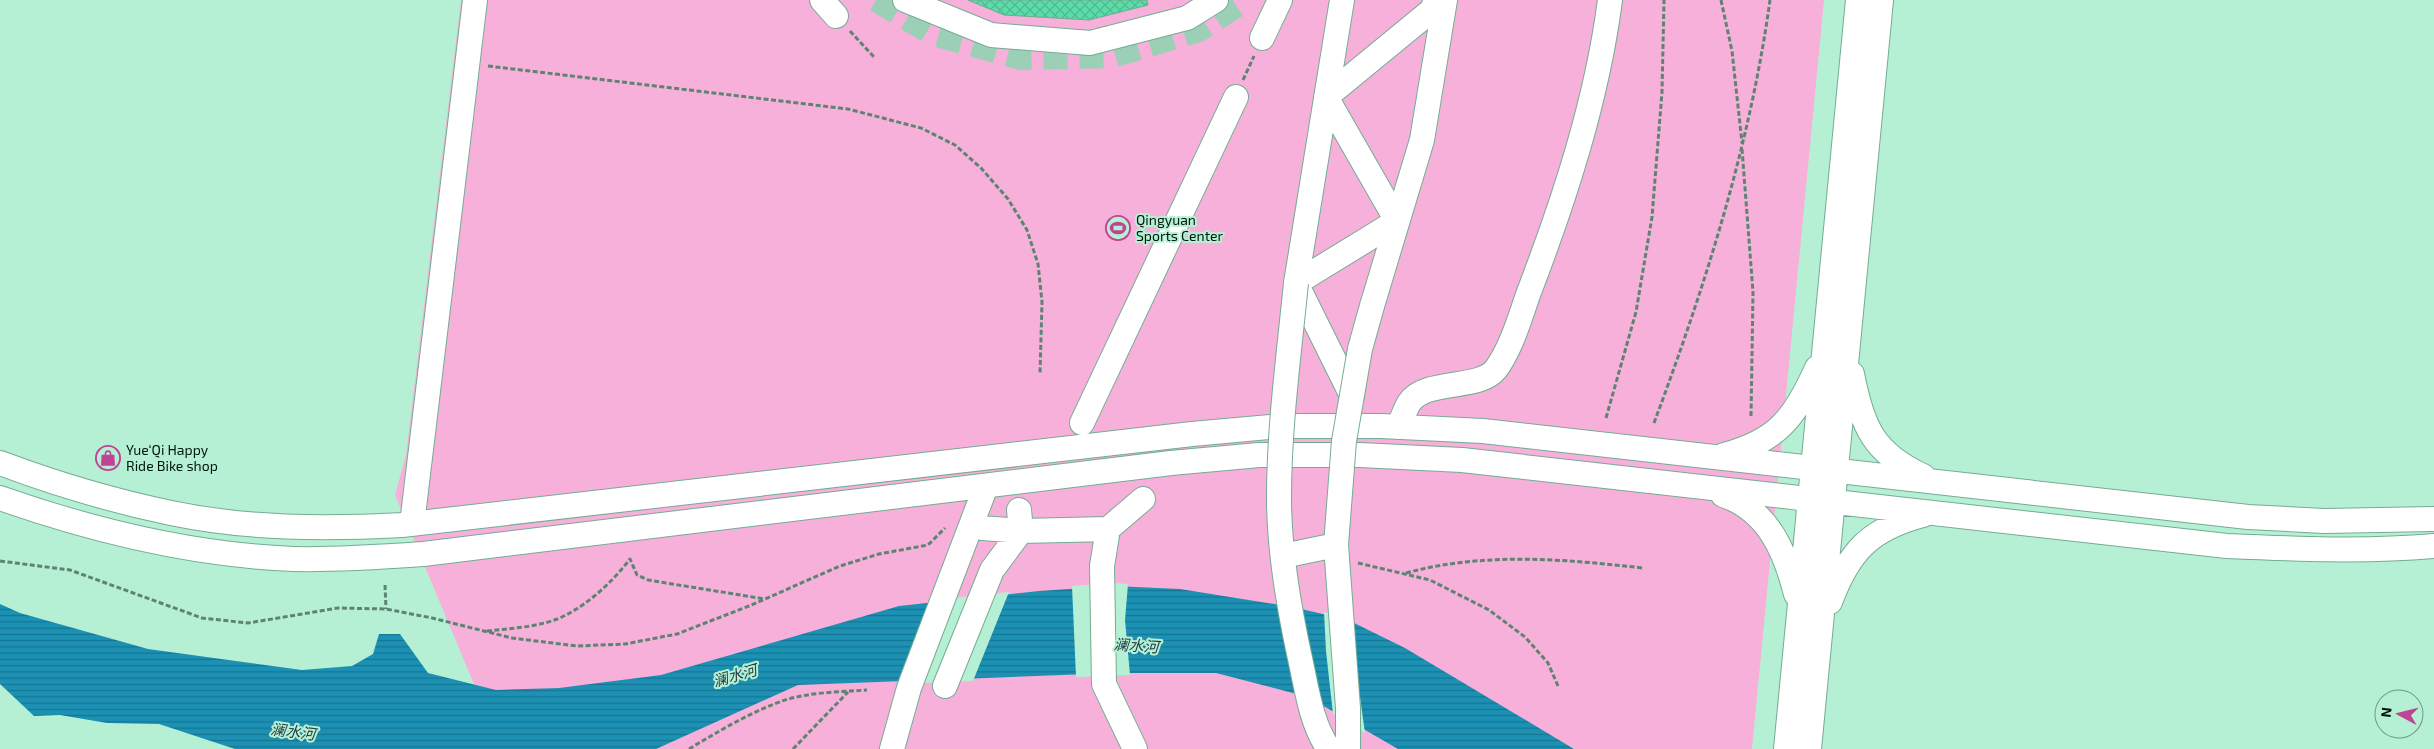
<svg xmlns="http://www.w3.org/2000/svg" width="2434" height="749" font-family="'Exo 2','Noto Sans SC',sans-serif">
<defs>
<pattern id="water-rules" width="6" height="5" patternUnits="userSpaceOnUse" patternTransform="scale(1.25)"><rect width="6" height="5" fill="#1c91b4"/><path d="M0 2.5h6" fill="none" stroke="#167591"/></pattern>
<pattern id="building-cross-hatch" width="8" height="8" patternUnits="userSpaceOnUse" patternTransform="scale(1.25)"><rect width="8" height="8" fill="#5bdca9"/><path d="M0 0l8 8M0 8l8-8" fill="none" stroke="#4dbc90"/></pattern>
</defs>
<rect width="100%" height="100%" fill="#b6f0d4"/>
<path fill="#f7b0d9" d="M461 0H1824L1752 749H501L395 495 406 455Z"/>
<path fill="url(#water-rules)" d="M1114 586 1180 589 1293 607 1348 620 1405 648 1574 749H1398L1308 697 1216 673H1115L798 685 656 749H235L159 724 107 723 60 715 34 716 0 684V604L20 613 148 649 302 670 352 666 373 654 379 634H400L428 673 496 690 559 688 661 675 899 606 1039 591Z"/>
<path fill="#b6f0d4" d="M1114 583 1128 584 1125 620 1130 675 1076 677 1072 586Z
M1009 592 973 681 900 684 933 600Z
M1324 612 1349 618 1365 733 1333 714 1326 651Z"/>
<path fill="url(#building-cross-hatch)" stroke="#72aa91" d="M968 0H1147L1148 5 1089 20 1004 15Z"/>
<g fill="none" stroke-linecap="round" stroke-linejoin="round">
<path stroke="#9bcfb6" stroke-width="24" stroke-dasharray="24 12" stroke-linecap="butt" d="M876 0 933 34 1021 58 1112 56 1199 30 1245 0"/>
<defs>
<path id="minor" d="M822 0 836 16
M905 0 991 35 1090 43 1187 18 1216 0
M1342 0 1296 283 1352 396
M1262 38 1280 0
M1296 283 1397 221 1326 97 1432 10 1436 0
M1372 306 1422 140 1445 0
M1852 374C1862 426 1873 453 1923 476
M1082 423 1236 97
M1398 427C1402 419 1405 410 1409 403 1426 378 1479 391 1496 369 1512 347 1520 317 1529 292 1565 198 1597 100 1610 0
M1724 455C1778 441 1795 417 1817 368
M0 463C56 484 113 501 171 513 247 529 325 529 402 525L1192 434 1280 426H1381L1483 431 2248 517 2324 521 2434 519
M1723 495C1768 510 1785 551 1796 594
M0 498C94 531 194 555 293 559 337 560 380 557 423 554L1171 463 1259 455H1360L1462 460 2227 546C2296 549 2365 552 2434 546
M412 524 475 0
M982 528 1021 531 1108 529 1143 499
M1108 529 1102 566 1104 684 1135 749
M1830 602C1849 551 1870 529 1923 515
M945 686 992 570 1021 531 1019 510
M892 749 909 688 986 486
M1786 749 1858 0
M1809 749 1881 0"/>
</defs>
<use href="#minor" stroke="#74ac93" stroke-width="26"/>
<path stroke="#5d8472" stroke-width="3" stroke-dasharray="5 2.5" stroke-linecap="butt" d="M1721 0 1732 51 1742 143
M850 31 874 57
M488 66 848 109 921 128 955 145 981 168 1008 199 1027 230 1038 264 1042 302 1040 374
M1243 80 1254 56
M1742 149 1753 292 1751 417
M1606 418 1636 312 1652 217 1662 92 1664 0
M1654 423C1705 286 1750 146 1770 0
M0 561 70 570 202 618 248 623 338 608 386 609 432 618 512 638 577 646 625 644 677 634 749 606 840 566 879 554 928 545 945 528
M1358 563 1430 580 1489 610 1525 637 1548 663 1558 686
M1406 573C1483 552 1564 559 1643 568
M385 585 386 609
M487 631C513 628 543 627 566 615 591 602 613 581 630 559L637 575 648 580 765 599
M689 749C719 731 749 713 782 701 808 692 839 692 867 690
M793 749 848 692"/>
<use href="#minor" stroke="#fff" stroke-width="24"/>
<defs>
<path id="minor-bridge" d="M1296 283C1289 354 1279 426 1279 498 1279 553 1289 609 1301 663 1307 691 1312 726 1329 749
M1283 556 1336 545
M1348 749V708L1336 545 1344 441 1360 349 1372 306"/>
</defs>
<use href="#minor-bridge" stroke="#74ac93" stroke-width="26" stroke-linecap="butt"/>
<use href="#minor-bridge" stroke="#fff" stroke-width="24"/>
</g>
<defs>
<symbol id="stadium-ring" viewBox="-11 -11 22 22"><circle r="9.5" fill="#b6f0d4" stroke="#c04495" stroke-width="1.5"/><path d="M0-5a6.5 5 0 1 0 0 10a6.5 5 0 1 0 0-10ZM-3.5-1.8h7v3.6h-7Z" fill="#c04495"/></symbol>
<symbol id="shop-ring" viewBox="-11 -11 22 22"><circle r="9.5" fill="#b6f0d4" stroke="#c04495" stroke-width="1.5"/><path d="M-5-2.5h2.3a2.7 3.5 0 0 1 5.4 0H5L5.5 6h-11ZM-1.5-2.5h3a1.5 2.3 0 0 0-3 0Z" fill="#c04495"/></symbol>
</defs>
<g fill-rule="evenodd">
<use href="#stadium-ring" x="1104" y="214" width="28" height="28"/>
<use href="#shop-ring" x="94" y="444" width="28" height="28"/>
</g>
<g text-anchor="middle" stroke-width="4" stroke-linejoin="round" paint-order="stroke">
<g font-size="14" fill="#01160d" stroke="#b6f0d4" text-anchor="start">
<text x="1136" y="225">Qingyuan<tspan x="1136" dy="16">Sports Center</tspan></text>
<text x="126" y="455">Yue‘Qi Happy<tspan x="126" dy="16">Ride Bike shop</tspan></text>
</g>
<g font-size="15" font-style="italic" fill="#243c45" stroke="#b6f0d4">
<text transform="translate(1136 646) rotate(4)" y="5">澜水河</text>
<text transform="translate(735 676) rotate(-16)" y="5">澜水河</text>
<text transform="translate(293 732) rotate(7)" y="5">澜水河</text>
</g>
</g>
<g transform="translate(2399 714) rotate(277)"><circle r="24" fill="#b6f0d4" stroke="#6e9984"/>
<path d="M0-4L9 19L0 12L-9 19Z" fill="#c04495"/>
<text y="-8" font-size="14" font-weight="bold" text-anchor="middle" fill="#01160d">N</text>
</g>
</svg>
